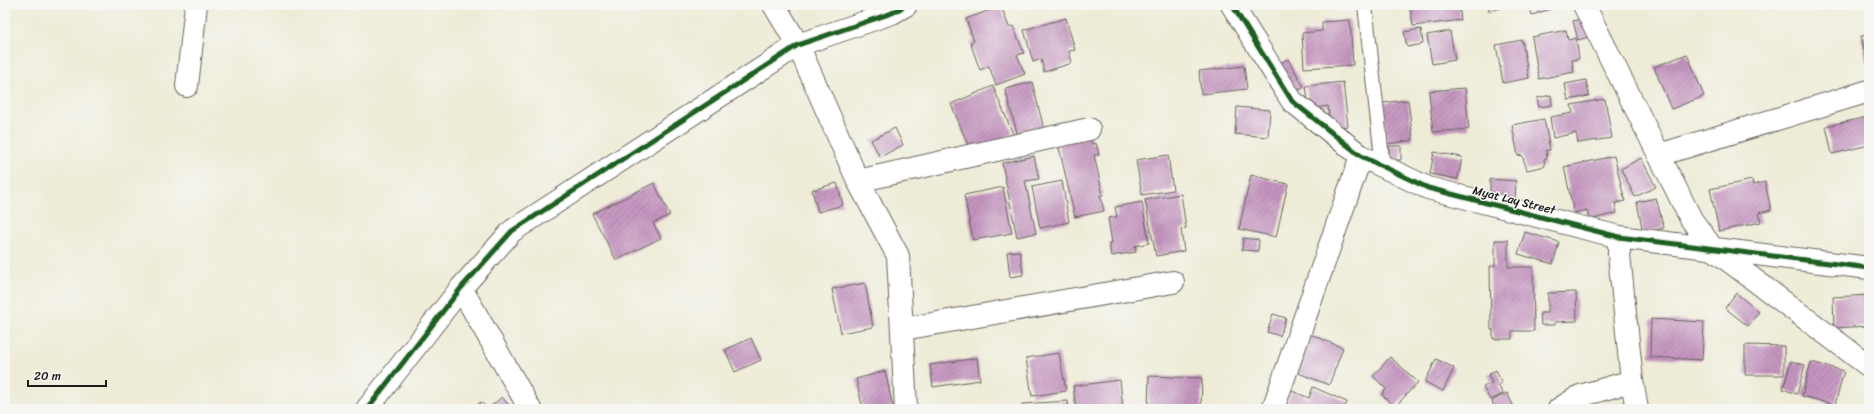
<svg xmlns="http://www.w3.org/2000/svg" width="1874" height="414" font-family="Sriracha,sans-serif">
<defs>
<pattern id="building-hatch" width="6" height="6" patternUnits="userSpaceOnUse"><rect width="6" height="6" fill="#c594c0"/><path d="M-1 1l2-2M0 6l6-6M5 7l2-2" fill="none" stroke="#9f789b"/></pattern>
</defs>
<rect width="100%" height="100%" fill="#f6f6f2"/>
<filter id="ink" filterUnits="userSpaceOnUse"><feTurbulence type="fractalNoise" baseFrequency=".025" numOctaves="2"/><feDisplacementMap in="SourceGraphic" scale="8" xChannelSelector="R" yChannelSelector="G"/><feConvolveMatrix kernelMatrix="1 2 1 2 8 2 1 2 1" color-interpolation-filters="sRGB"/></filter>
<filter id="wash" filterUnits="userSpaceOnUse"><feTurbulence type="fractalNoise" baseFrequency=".012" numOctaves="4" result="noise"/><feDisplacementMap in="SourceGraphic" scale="16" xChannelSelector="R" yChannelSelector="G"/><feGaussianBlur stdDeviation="0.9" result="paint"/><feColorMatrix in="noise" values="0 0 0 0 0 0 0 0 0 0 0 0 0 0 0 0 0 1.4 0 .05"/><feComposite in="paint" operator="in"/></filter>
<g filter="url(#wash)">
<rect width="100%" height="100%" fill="#eeebd7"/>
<g id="blocks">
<path fill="url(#building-hatch)" d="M1410 5H1459L1461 20 1413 26Z
M1488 5H1500L1501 8 1489 11Z
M1529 5H1563L1532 15Z
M1001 6 1009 27 1013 26 1024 53 1017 55 1025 74 996 85 989 66 980 70 970 42 974 41 966 19Z
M1066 18 1075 50 1069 51 1072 63 1044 72 1041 59 1033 62 1024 30Z
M1583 18 1589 37 1578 40 1573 21Z
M1350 20 1353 65 1304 68 1302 33 1322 31V22Z
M1421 29 1423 44 1407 47 1404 32Z
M1566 30 1568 40 1576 38 1579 59 1572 60 1574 72 1539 79 1532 37Z
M1450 31 1455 60 1432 64 1427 35Z
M1869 35V67H1868L1861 36Z
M1522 40 1529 78 1503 83 1496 45Z
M1687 54 1704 96 1671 109 1654 67Z
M1288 59 1304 87 1295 92 1279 64Z
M1244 66 1247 89 1201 94 1199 71Z
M1586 80 1589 96 1568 100 1565 84Z
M1032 82 1044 129 1018 136 1005 89Z
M1343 82 1348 126 1330 128 1328 106 1309 109 1306 86Z
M993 86 1013 134 971 152 951 104Z
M1465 88 1469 129 1433 132 1429 91Z
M1551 95 1552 105 1539 107 1537 98Z
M1605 99 1612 138 1578 143 1576 133 1553 138 1550 117 1573 113 1571 105Z
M1408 100 1413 140 1387 144 1382 103Z
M1237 107 1270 110 1268 137 1235 134Z
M1868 117 1869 145 1832 154 1826 126Z
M1544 119 1550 150H1546L1547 158 1544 159 1545 166 1527 170 1522 155 1518 156 1512 125Z
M895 128 903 145 880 157 871 140Z
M1090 136 1092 144 1096 143 1099 155H1094L1103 195H1100L1104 211 1075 217 1058 143Z
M1389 146H1401V160H1389Z
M1434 152 1462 157 1458 179 1430 174Z
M1168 155 1173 190 1142 195 1136 160Z
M1034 156 1039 179 1025 181 1036 233 1017 237 1002 163Z
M1614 156 1625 201 1615 203 1617 213 1589 220 1587 210 1574 213 1564 167Z
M1641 158 1656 187 1635 197 1621 169Z
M1251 175 1288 184 1276 237 1239 229Z
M1490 179 1516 181 1515 202 1490 201Z
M1752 180 1753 185 1765 182 1771 210 1759 213 1761 222 1719 231 1710 189Z
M1062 181 1069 222 1040 228 1032 187Z
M654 183 670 215 653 223 661 238 616 260 592 214Z
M837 183 843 205 818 212 812 190Z
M1003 187 1012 233 973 240 964 195Z
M1181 194 1186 228 1181 229 1184 251 1156 256 1145 200Z
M1656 198 1664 228 1643 233 1637 202Z
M1142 202 1149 243 1135 246 1136 252 1111 256 1109 243H1112L1108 218 1117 217 1115 207Z
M1525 232 1559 242 1553 264 1518 254Z
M1243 238 1259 240 1258 251 1242 250Z
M1495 240H1508V267H1533L1534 331H1512V339H1493V330H1491L1490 266H1495Z
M1020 251 1023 275 1010 277 1007 252Z
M865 283 873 327 841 333 832 289Z
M1576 292 1577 321 1555 322V325H1541L1540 313H1548V293Z
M1736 293 1759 312 1748 326 1725 308Z
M1869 295V326L1834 328 1833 297Z
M1273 314 1286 318 1280 336 1267 332Z
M1651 319 1704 322 1702 360 1650 357Z
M1310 334 1343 348 1329 385 1296 372Z
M751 338 761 360 735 372 725 350Z
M1745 345 1784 346V375H1745Z
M1059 353 1066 391 1032 396 1026 358Z
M1390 357 1418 382 1395 407 1382 395 1386 389 1373 376Z
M977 358 980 380 933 387 930 365Z
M1436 359 1454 368 1443 391 1425 382Z
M1791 361 1805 365 1797 394 1783 389Z
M1811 362 1844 371 1835 405 1802 396Z
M1496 370 1502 383 1498 385 1503 394 1490 400 1483 387 1492 383 1488 375Z
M885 371 893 407 884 409H863L856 379Z
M1149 376 1202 378 1201 409H1148Z
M1120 380 1123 409H1076L1073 386Z
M1313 387 1347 402 1344 409H1284L1292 391 1309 398Z
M1507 393 1515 409H1495L1492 401Z
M502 397 512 409H487Z
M1068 401 1069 409H1022V404Z
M481 402 487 409H472Z"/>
</g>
</g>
<g filter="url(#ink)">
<use href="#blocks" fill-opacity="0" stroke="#66645d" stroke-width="1"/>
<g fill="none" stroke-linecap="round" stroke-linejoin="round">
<defs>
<path id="service" d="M1365 5 1383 167"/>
<path id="minor" d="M774 5 798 45 858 181 898 256 906 409
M1232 5 1292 101 1361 156 1428 188 1619 237 1869 268
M1584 5 1691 219 1713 249 1869 366
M187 86 196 5
M1659 155 1869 91
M858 181 1089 129
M1619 237V255L1632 381 1637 409
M461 288 530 409
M903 329 1173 282
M367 409 461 288 512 231 798 45 892 13 906 5
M1273 409 1361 156
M1559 409 1580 396 1632 381"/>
</defs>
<use href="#service" stroke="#66645d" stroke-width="16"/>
<use href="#minor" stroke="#66645d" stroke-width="24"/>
<use href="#service" stroke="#fff" stroke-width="14"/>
<use href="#minor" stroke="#fff" stroke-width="22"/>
<defs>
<path id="cycleway" d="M1232 5 1292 101 1361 156 1428 188 1619 237 1869 268
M367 409 461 288 512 231 798 45 892 13 906 5"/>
</defs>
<use href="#cycleway" stroke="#f6f6f2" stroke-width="8"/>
<use href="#cycleway" stroke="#1b5e20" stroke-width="5"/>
</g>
</g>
<g text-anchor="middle" stroke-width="3" stroke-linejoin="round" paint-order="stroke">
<g font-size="12" fill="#1c1c1c" stroke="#f6f6f2">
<text transform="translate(1514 200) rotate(14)" y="4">Myat Lay Street</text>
</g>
</g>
<rect width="1874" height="414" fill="none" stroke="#f6f6f2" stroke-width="20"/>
<path d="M28 380v6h78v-6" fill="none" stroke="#1c1c1c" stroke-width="2"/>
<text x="34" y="380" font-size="12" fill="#1c1c1c" stroke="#f6f6f2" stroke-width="3" paint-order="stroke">20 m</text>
</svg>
